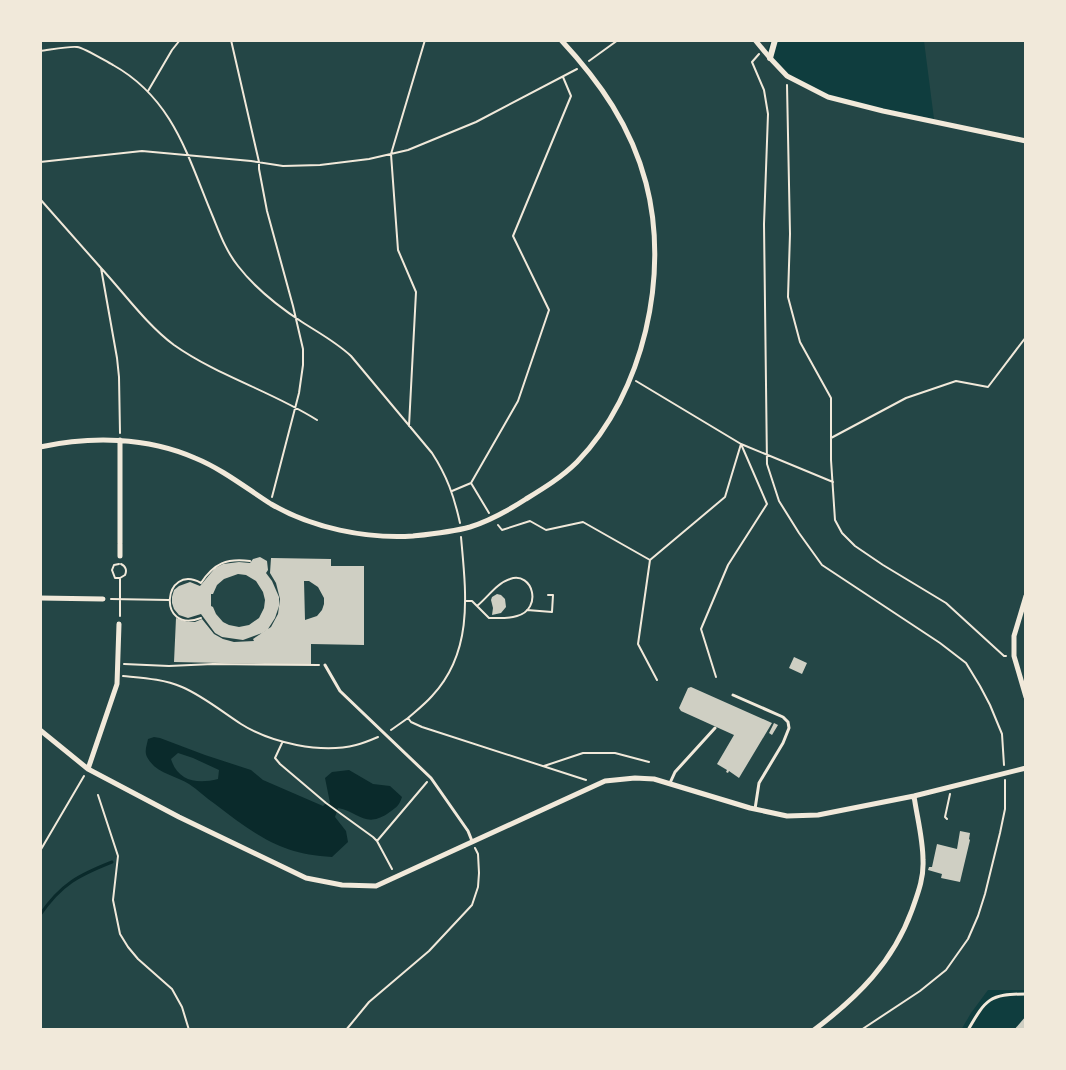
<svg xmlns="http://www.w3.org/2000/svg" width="1066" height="1070" font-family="Georgia,serif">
<rect width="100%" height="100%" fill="#0f3d3e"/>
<path fill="#244646" d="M41 41H771L765 55 785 75 831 99 934 119 924 41H1025V990H988L971 1013 961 1030 41 1029Z"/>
<path fill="#0a2a2b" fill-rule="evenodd" d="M154 737 160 738 205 755 251 770 263 780 323 806 326 803H330L325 778 332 772 349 770 373 784 390 786 402 797C399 807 395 808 387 814 365 828 359 812 338 808L335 817 346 831 348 842 332 857C281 855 254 834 215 804 206 798 198 790 189 784 175 775 156 774 147 757 144 751 147 745 148 739ZM178 753 193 758 219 770 218 779C198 784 178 782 171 759Z"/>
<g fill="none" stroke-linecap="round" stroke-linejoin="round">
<path stroke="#0a2a2b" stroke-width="3" d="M40 915C61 884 79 875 112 862"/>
</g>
<path fill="#cfcfc3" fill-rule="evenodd" d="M260 557 267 561 268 570 266 573 272 581 279 597V606L275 618 268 629 262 633 243 640 222 637 215 633 201 614 188 618 179 615 174 609 172 603V597L174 590 179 586 190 582 200 586 215 568 223 564 239 562 250 563 253 559ZM238 574 246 575 256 581 263 592 265 600 264 608 259 618 249 625 239 627 229 625 223 622 216 614 213 607 211 606V594H213L217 585 224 579Z
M271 558 331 559V566H364V645L311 644V665L174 662 176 618 188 622H195L202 619 214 634 223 639 234 642 254 641 253 639 271 627 278 614 280 599 276 583 270 573ZM304 581H309L318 587 324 598V604L322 610 317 616 305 620Z
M497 594 501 595 505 599 506 607 501 613 492 615 493 608 491 600 492 597Z
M794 657 807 663 802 674 789 668Z
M691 687 772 723 739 778 729 771 728 773 726 772 727 770 717 764 734 735 681 711 679 708 688 688Z
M774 723 778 725 772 735 769 733Z
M960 831 970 833 969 839 970 840 960 882 941 878 942 874 928 870 929 867H932L937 844 957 849Z
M1026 1016V1030H1014Z"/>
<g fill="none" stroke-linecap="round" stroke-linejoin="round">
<path stroke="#f1e9da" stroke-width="2" d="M231 40 259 162V169L267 211 293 306 303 349V365L299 393 272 497
M40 51C49 50 69 46 77 47 85 48 105 61 113 65 174 99 188 158 213 217 220 234 226 251 238 266 255 288 279 307 302 322 319 333 336 342 351 356L432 453C447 476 454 496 460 523
M759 54 752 62 764 90 768 114 764 224 767 464 779 501 799 533 822 565 940 643 966 663 980 686 990 705 1002 734 1004 765
M589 61 618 40
M787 85 790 234 788 297 800 342 831 398V460L835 520 842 533 855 546 883 565 946 603 1004 656H1006
M148 91 172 50 180 40
M40 162 142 151 251 161 283 166 320 165 369 159 408 150 476 122 577 69
M40 199 101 268 117 358 119 377 120 433
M101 268C124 293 147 325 174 345 218 376 271 391 317 420
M636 381 741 444 725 497 650 560 638 644 657 680
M409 426 416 292 398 250 391 154 425 40
M831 438 906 398 956 381 988 387 1026 337
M741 444 833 482
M452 491 471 483
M489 513 471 483 518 401 549 310 513 236 571 96 563 77
M498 525 502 530 530 521 546 530 583 522 650 560
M119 564 114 565 112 570 115 578H120
M111 599 169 600
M466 601H472L489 618C498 618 508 619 517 616 543 609 533 571 510 579 497 583 487 598 477 606
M527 610 552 612 553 595H548
M120 616V578L125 575C127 571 126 566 121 564
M201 618C156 635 163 562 201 583 214 563 227 558 250 561
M124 664 169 666 213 664 319 665
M123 676C143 678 163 679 182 687 203 696 221 711 241 724 271 743 321 754 356 745 364 743 371 740 378 737
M716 677 701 629 728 565 767 504 741 444
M408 718C416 711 425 704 432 696 474 651 466 593 461 537
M391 730 408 718 411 722 422 727 586 780
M282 743 275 758 280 764 326 803 373 837 377 841 392 869
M544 766 583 753H615L649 762
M98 795 118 856 113 900 120 934 128 947 138 959 172 989 182 1007 189 1030
M947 819 945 817 950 794
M377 841 427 782
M40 851 84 776
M346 1030 369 1002 429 951 472 905 478 887 479 873 478 854 475 848
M861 1030 920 991 946 970 968 939 978 916 985 894 1000 833 1005 809V780"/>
<path stroke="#f1e9da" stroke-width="3" d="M325 665 340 691 431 778 468 831 472 841
M733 695 783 717 788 722 789 728 783 743 759 783 755 809
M670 783 675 772 715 728
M968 1030C986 999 989 994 1026 994"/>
<path stroke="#f1e9da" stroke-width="5" d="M755 40 770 58 787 76 828 97 883 111 1026 141
M40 447C91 436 147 437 195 458 222 469 246 488 271 504 312 528 366 539 413 536 432 534 452 532 470 527 489 521 509 510 526 499 544 488 562 477 577 462 644 393 670 274 646 183 631 126 600 82 561 40
M120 543V440
M120 544V556
M1026 596 1014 636V656L1026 697
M40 598 103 599
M40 730 88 769 179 817 306 878 342 885 376 886 605 781 635 778 654 779 750 808 787 816 818 815 914 796 1026 768
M88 769 117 684 119 624
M814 1030C858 997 893 962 912 910 918 893 924 878 923 860 923 839 917 817 914 796"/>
<path stroke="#f1e9da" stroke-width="6" d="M770 58 775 40"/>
</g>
<rect width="1066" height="1070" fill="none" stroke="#f1e9da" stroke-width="84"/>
</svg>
